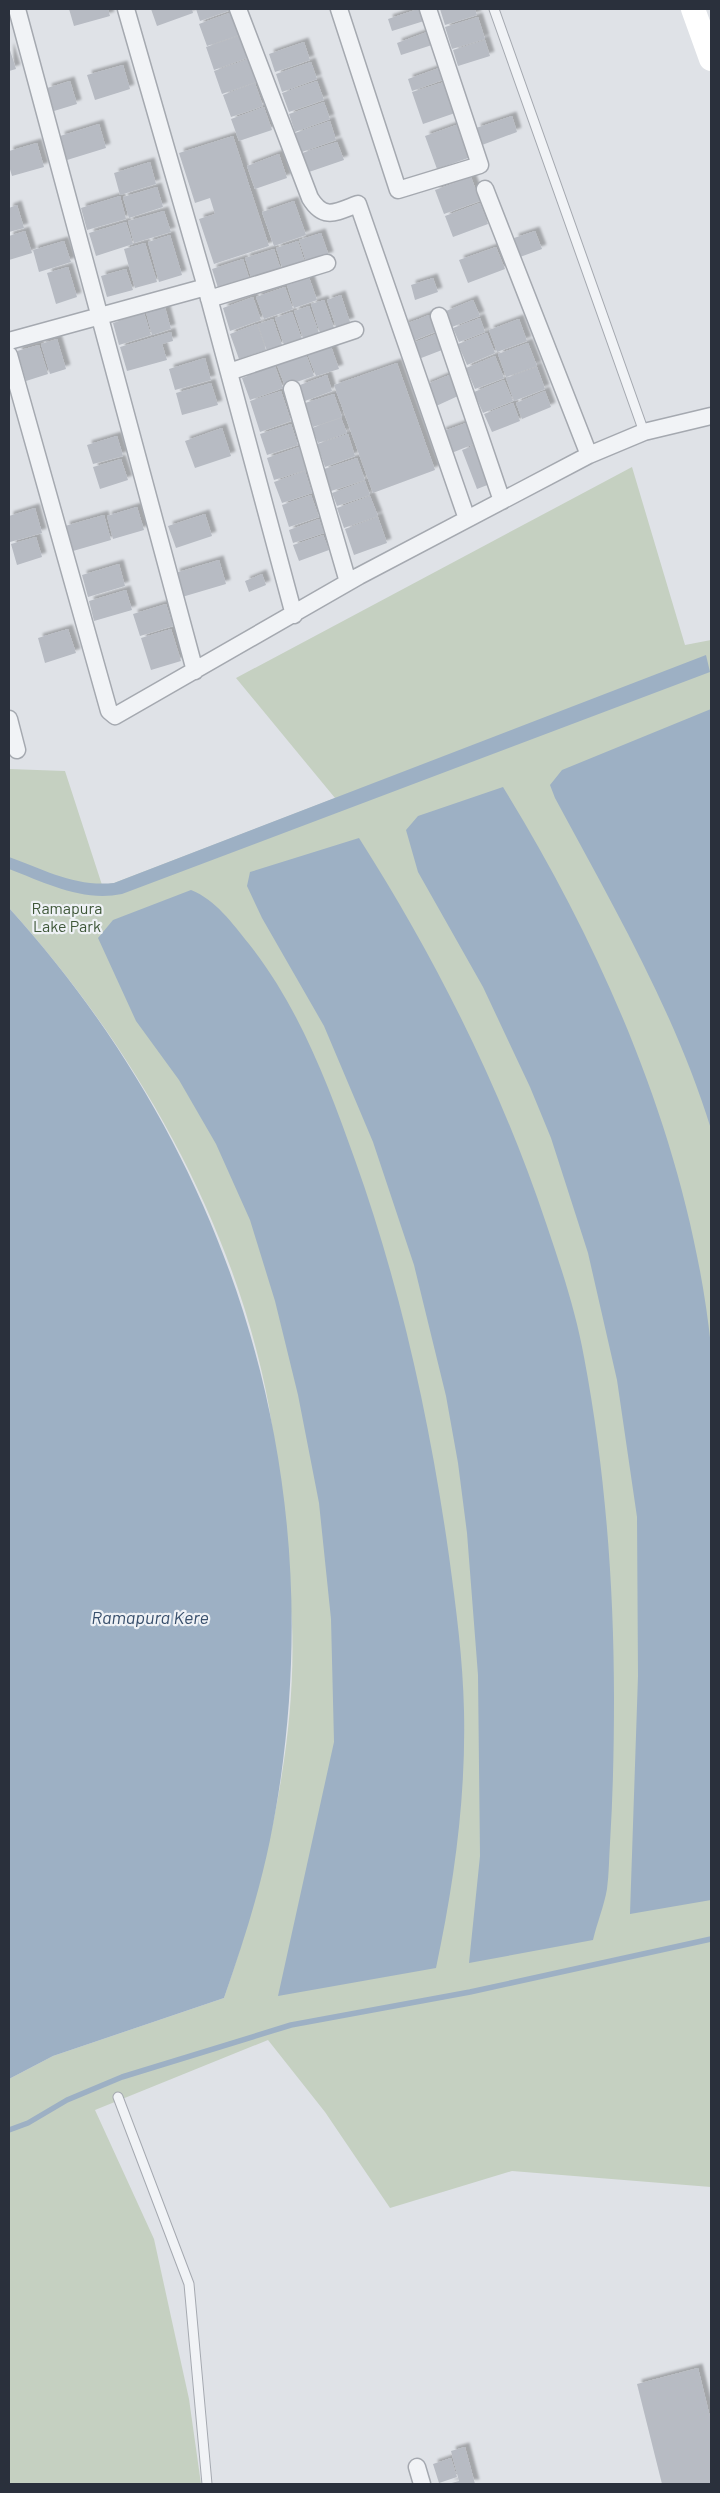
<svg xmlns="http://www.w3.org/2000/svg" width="720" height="2493" font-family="Barlow,sans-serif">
<defs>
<filter id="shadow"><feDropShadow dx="4.5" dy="-4.5" stdDeviation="1" flood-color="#0004"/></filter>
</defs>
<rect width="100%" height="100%" fill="#dfe2e7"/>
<path fill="#c5d0c1" d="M632 467 685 645 711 640V2187L512 2171 390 2208 325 2112 268 2040 95 2110 154 2239 189 2399 201 2484H9V2079L53 2056 224 1998C264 1881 297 1748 292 1624 290 1587 284 1550 280 1513 277 1478 275 1442 269 1407 235 1222 134 1046 9 908V769L65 771 102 885 114 883 335 798 236 678Z"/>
<path fill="#9db0c4" d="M706 655 710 672 122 894C82 902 46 883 9 869V857C45 870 75 887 114 883Z
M711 709V1129C675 1012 613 906 555 798L550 785 562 770Z
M503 787C606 954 690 1149 711 1346V1900L630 1914 638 1676 637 1517 617 1380 588 1253 551 1138 530 1087 483 987 418 872 406 830 418 816Z
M359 838C436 959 500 1086 546 1223 561 1267 576 1312 584 1357 605 1468 614 1585 614 1698 614 1746 613 1795 610 1843 609 1858 609 1874 607 1889 604 1906 597 1923 593 1940L469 1963 480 1856 478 1675 467 1533 458 1463 446 1396 414 1265 373 1142 324 1026 262 918 247 886 250 872Z
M191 890C216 900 232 923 249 944 299 1007 328 1084 355 1160 401 1289 430 1421 449 1556 456 1608 463 1659 464 1711 466 1798 454 1883 436 1968L278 1996 334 1742 331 1619 319 1503 298 1395 275 1301 250 1220 216 1144 179 1080 136 1021 98 938 113 920Z
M9 908C241 1164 339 1499 270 1840 259 1894 242 1946 224 1998L53 2056 9 2079Z"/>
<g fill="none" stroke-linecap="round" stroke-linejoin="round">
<path stroke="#9db0c4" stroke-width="5.5" d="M9 2130 28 2123 67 2100 122 2077 291 2025 470 1992 711 1939"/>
</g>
<path fill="#b7bbc3" filter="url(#shadow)" d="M69 9H108L110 16 74 26Z
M151 9H192L193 13 157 26Z
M196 9H231V10L200 21Z
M418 9 424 21 392 31 388 19Z
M440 9H475L477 15 445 25Z
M232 12 239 35 207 46 199 24Z
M478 17 485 39 452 49 445 27Z
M427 32 432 45 401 55 397 43Z
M239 36 247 58 214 70 206 47Z
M485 40 490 56 458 66 453 50Z
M304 42 310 60 275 72 269 54Z
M9 47 16 69 9 71Z
M248 59 256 82 222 94 214 71Z
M311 62 317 79 282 92 276 74Z
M123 65 130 89 95 100 87 75Z
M439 68 443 80 412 91 408 79Z
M70 81 77 104 54 111 47 88Z
M317 81 324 100 289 112 282 93Z
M444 82 455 113 423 124 412 92Z
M255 83 263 106 231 117 223 95Z
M324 102 330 119 295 132 289 114Z
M264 107 272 130 239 141 231 119Z
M512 116 517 132 482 145 476 128Z
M330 121 336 140 302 152 295 133Z
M99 124 106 148 67 160 60 136Z
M459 124 471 157 437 169 425 136Z
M233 136 269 246 214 264 199 219 215 214 210 198 195 203 179 153Z
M337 142 344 160 309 172 302 153Z
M37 143 44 167 12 176 9 166V151Z
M279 154 287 178 255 189 247 166Z
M150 162 156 184 120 195 114 173Z
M471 177 480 201 444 214 435 190Z
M157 187 163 207 129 218 123 197Z
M120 196 126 219 87 230 81 208Z
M294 201 306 235 274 246 262 212Z
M480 203 488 224 453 237 445 216Z
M17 205 24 228 9 232V208Z
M164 211 171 232 134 243 128 221Z
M126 222 133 244 96 256 89 233Z
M25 231 32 253 9 260V236Z
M535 231 542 249 520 257 514 238Z
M321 233 329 256 307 264 299 240Z
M170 235 182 275 159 282 148 242Z
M64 241 71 262 39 272 33 250Z
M298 241 305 263 283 270 276 248Z
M145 243 157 282 135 288 124 249Z
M496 247 505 269 468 283 459 260Z
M274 249 281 270 252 280 245 258Z
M243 259 250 281 219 291 212 269Z
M68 267 77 297 56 304 47 273Z
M126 269 133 290 107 297 101 276Z
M309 277 317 300 294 308 287 285Z
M433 278 438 292 415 300 411 285Z
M285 287 293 309 264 319 256 297Z
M341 295 350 322 336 327 327 300Z
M253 297 261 320 230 331 223 308Z
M324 300 334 328 320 333 311 304Z
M473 300 480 316 452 327 446 311Z
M309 306 319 333 303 338 294 311Z
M165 307 171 329 152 335 146 312Z
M292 312 302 339 284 345 275 318Z
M144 313 151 335 119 345 113 323Z
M429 315 435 332 410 342 403 325Z
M480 318 485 332 459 342 453 328Z
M273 319 282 345 267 351 258 324Z
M519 319 527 341 497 352 489 330Z
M257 324 266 350 239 359 230 334Z
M171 332 173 341 162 344 167 360 127 371 120 347Z
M487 333 495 353 467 365 458 344Z
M436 334 442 350 416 360 410 344Z
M57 339 66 369 50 374 41 344Z
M528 343 537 366 506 377 498 354Z
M39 345 48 374 26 381 17 351Z
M331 346 339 369 316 376 308 355Z
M306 354 314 376 285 386 277 365Z
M495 356 504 378 475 389 466 368Z
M205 358 211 380 175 390 169 369Z
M397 363 435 470 373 493 334 385Z
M275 366 283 388 250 400 242 378Z
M537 367 545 389 514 401 506 378Z
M327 375 332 391 305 401 300 385Z
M449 375 458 396 434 407 425 385Z
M504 380 513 401 483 413 474 392Z
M211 383 218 405 182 415 176 393Z
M281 391 291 421 260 432 250 401Z
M545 391 551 407 522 419 516 403Z
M334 394 342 417 313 427 305 403Z
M513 403 520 421 492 432 484 414Z
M341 418 347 433 318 443 312 428Z
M466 423 474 444 449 454 441 432Z
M291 424 298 445 267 455 260 434Z
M222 428 231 456 195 468 185 441Z
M348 434 355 456 325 467 317 444Z
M117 436 123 456 93 464 87 445Z
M475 445 490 484 477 489 462 450Z
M299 447 306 470 274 480 267 458Z
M357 458 365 480 331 491 324 469Z
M121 459 128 480 100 489 93 467Z
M305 471 312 493 282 503 274 482Z
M365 481 370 495 337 506 332 493Z
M311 495 319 517 289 527 282 505Z
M370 496 378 516 344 528 337 508Z
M137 507 144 530 113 539 107 516Z
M35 508 42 533 10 542 9 516Z
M205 514 212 536 176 548 168 526Z
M104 515 111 540 73 551 65 526Z
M378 517 387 543 354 555 345 529Z
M319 519 324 533 293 543 289 530Z
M323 535 329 550 299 561 293 545Z
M36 537 42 557 17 565 11 544Z
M219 560 226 584 182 597 175 573Z
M119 564 125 586 88 597 82 575Z
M262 574 266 585 249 592 245 581Z
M126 590 132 610 94 621 89 601Z
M166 604 173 626 140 636 133 614Z
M68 629 76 653 45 663 38 638Z
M171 629 181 661 151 670 141 638Z
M698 2368 711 2421V2484H662L637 2384Z
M465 2447 475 2484H448L459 2481 451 2451Z
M451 2458 457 2477 439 2483 433 2464Z"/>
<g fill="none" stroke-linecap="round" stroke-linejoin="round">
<defs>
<path id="lane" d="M494 9 644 432
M118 2097 189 2284 207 2484"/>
<path id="street" d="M17 9 195 671
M126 9 206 287 294 615
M238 9 310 198C324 221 336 212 358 204L467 519
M339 9 398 190 480 165 428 9
M485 189 589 455 644 432 711 416
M209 299 327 263
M439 316 502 501
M9 341 206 287
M9 355 109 711 115 716 359 576 589 455
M229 372 355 330
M292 389 348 582
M9 719 17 750
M417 2467 422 2484"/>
</defs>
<use href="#lane" stroke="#a5a9b0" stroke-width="11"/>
<use href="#street" stroke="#a5a9b0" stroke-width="19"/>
<use href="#lane" stroke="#f1f3f6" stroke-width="9"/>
<use href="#street" stroke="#f1f3f6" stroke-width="16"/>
<path stroke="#fff" stroke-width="24" d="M693 9 711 59"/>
</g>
<g text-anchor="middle" stroke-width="4.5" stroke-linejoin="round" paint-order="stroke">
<g font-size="16" fill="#3e5738" stroke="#eef1f5">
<text x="67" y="914">Ramapura<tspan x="67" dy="18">Lake Park</tspan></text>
</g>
<g font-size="18" font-style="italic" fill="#384f6c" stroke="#eef1f5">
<text x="150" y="1624">Ramapura Kere</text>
</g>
</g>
<rect width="720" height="2493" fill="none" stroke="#2a303c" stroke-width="20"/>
</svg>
